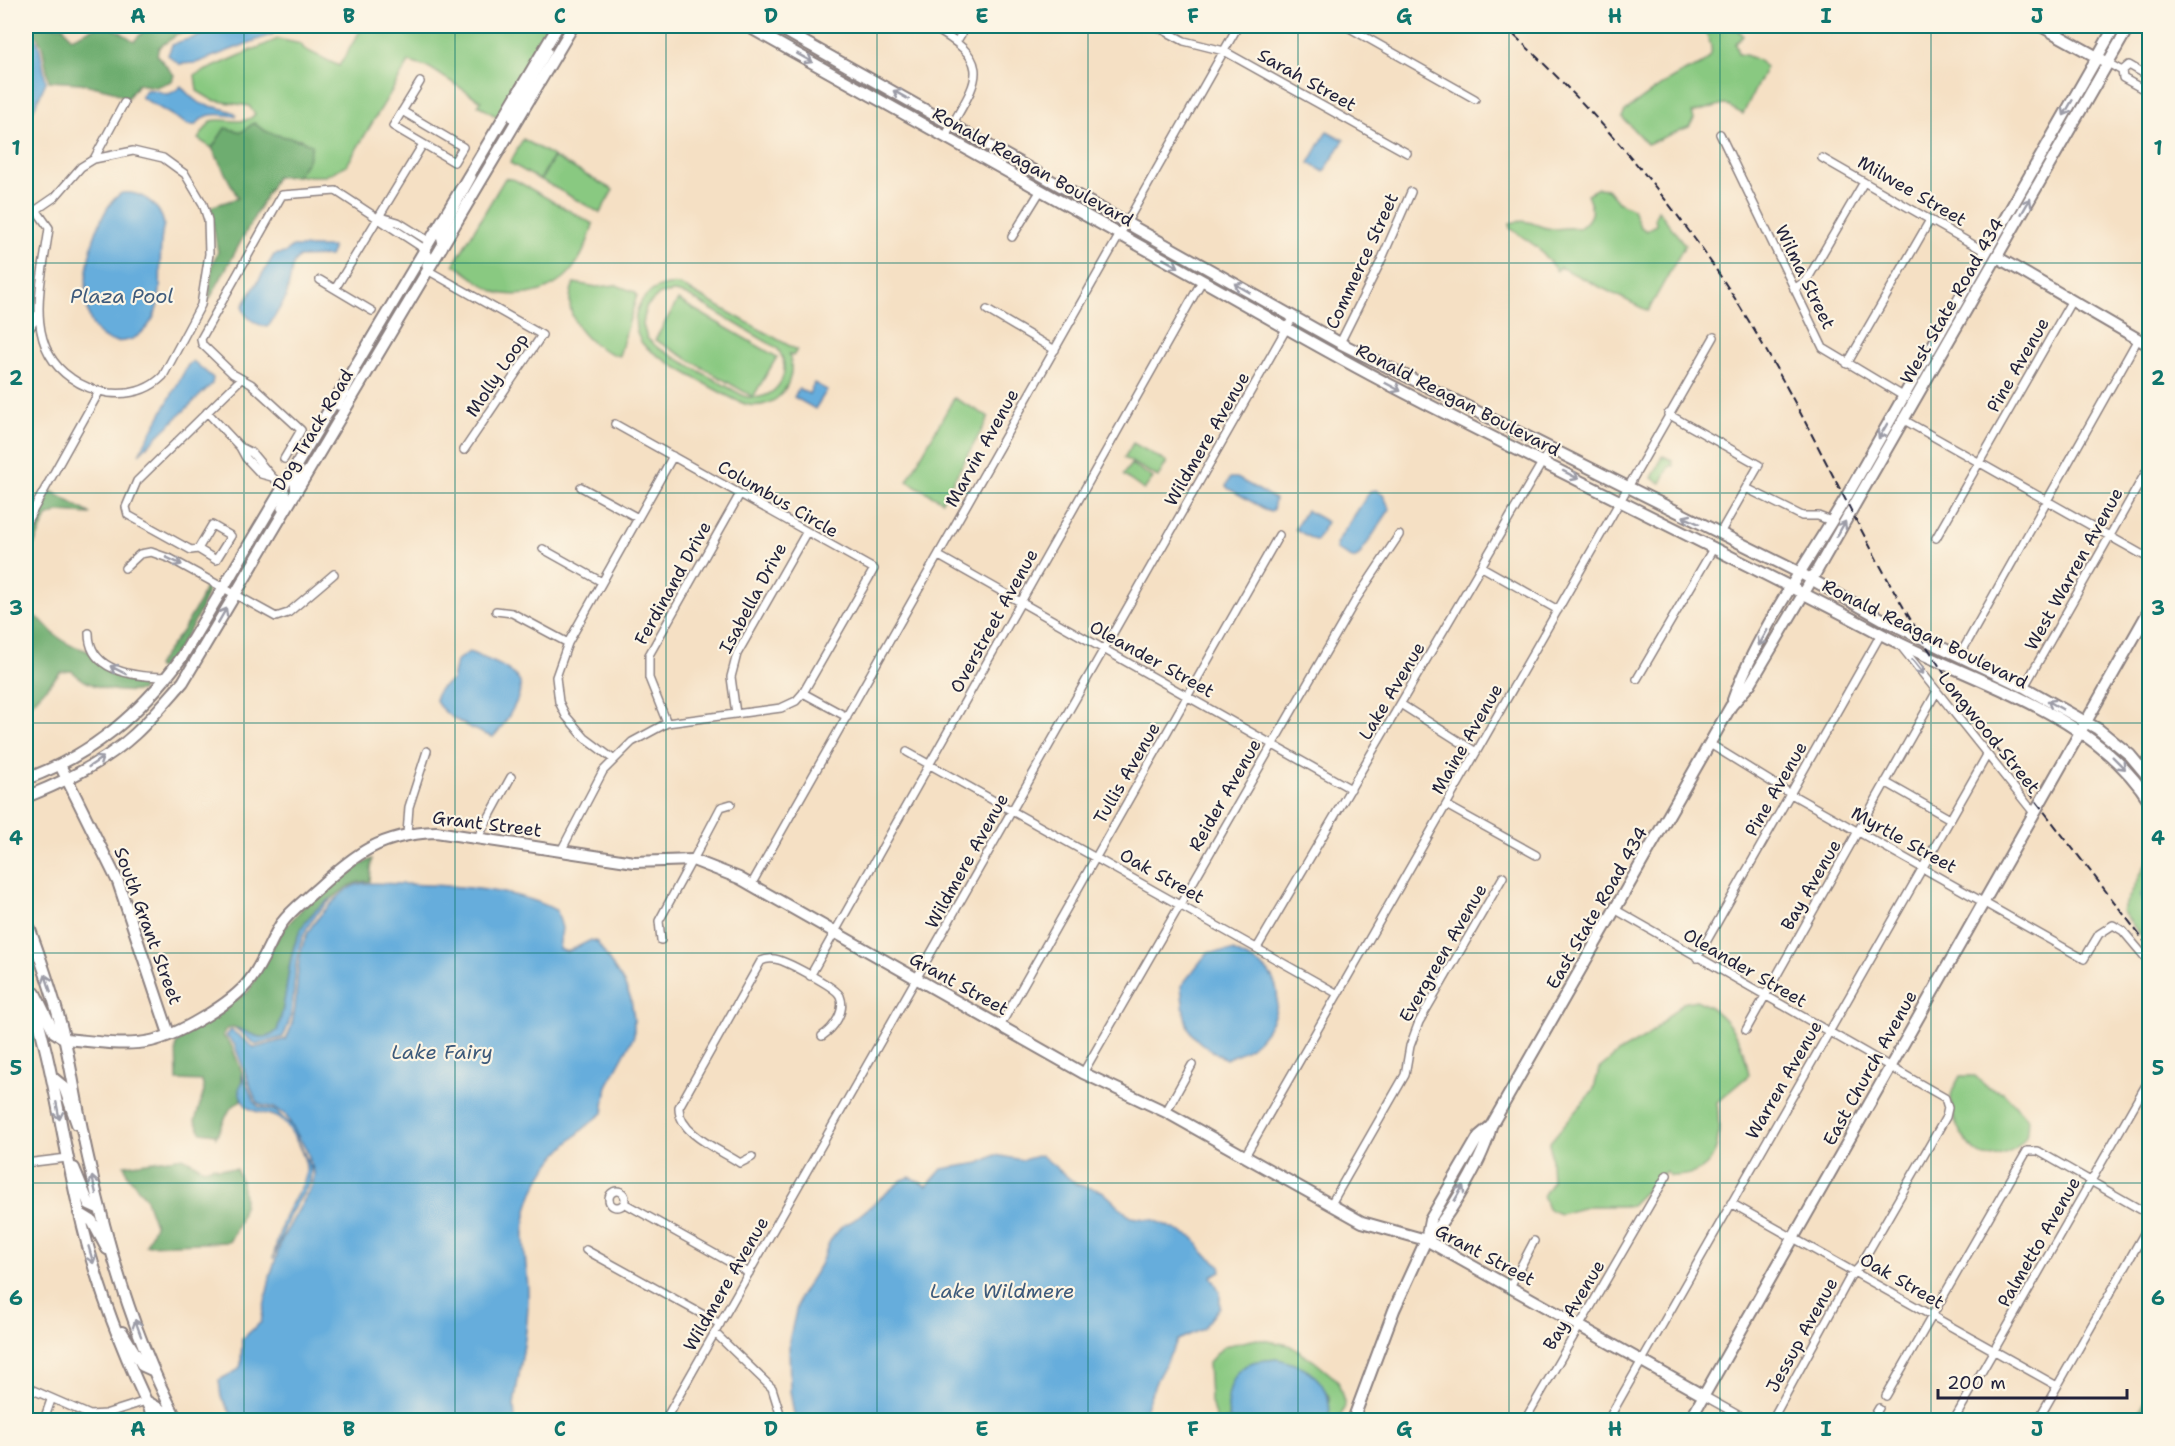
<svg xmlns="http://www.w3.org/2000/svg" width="2175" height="1446" font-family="'Shantell Sans',sans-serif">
<rect width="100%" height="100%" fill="#fcf5e5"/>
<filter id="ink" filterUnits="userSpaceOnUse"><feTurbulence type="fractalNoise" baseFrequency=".0167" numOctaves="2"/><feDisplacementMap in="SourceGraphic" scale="12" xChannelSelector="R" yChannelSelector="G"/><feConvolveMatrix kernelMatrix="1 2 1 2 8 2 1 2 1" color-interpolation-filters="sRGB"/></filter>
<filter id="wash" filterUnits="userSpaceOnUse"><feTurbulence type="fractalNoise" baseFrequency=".008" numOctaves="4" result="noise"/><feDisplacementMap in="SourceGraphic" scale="24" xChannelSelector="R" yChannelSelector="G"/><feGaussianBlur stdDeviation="1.35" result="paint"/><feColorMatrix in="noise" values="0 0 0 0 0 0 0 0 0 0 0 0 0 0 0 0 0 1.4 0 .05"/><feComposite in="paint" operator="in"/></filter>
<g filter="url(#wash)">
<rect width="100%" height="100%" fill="#f5e0c4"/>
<path fill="#89c981" stroke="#56765e" stroke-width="1.5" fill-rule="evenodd" d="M179 26H210L196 32 176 34Z
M363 26H555L500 119 478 105 481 101 430 68 409 62 347 165 325 176H297L308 160 301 139 271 136 254 123 242 132 225 128 212 148 198 139 211 121C225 117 245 127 255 114L249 106 212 100 197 91 195 75 278 39 301 44 304 49 339 66Z
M1698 26C1714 25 1733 21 1743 36L1735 43 1738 54C1750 55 1757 59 1766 67L1743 114 1724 104 1692 113 1694 119 1689 127 1647 144 1622 117 1625 111C1647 96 1668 78 1693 68 1699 66 1709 61 1711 54 1713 44 1706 31 1698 26Z
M523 139 553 156 540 180 510 163Z
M554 157 613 190 600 213 541 180Z
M505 178 515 180 593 224C584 259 567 288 528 294 518 295 506 296 496 292 480 285 468 273 454 264Z
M1598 188 1607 189 1618 202 1633 209 1640 226 1646 231 1656 225 1655 217 1658 210 1685 245 1648 311 1560 267 1557 271 1537 247 1510 228V223C1532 217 1535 228 1554 229 1563 229 1569 226 1578 229 1594 218 1594 210 1587 194Z
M574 283 597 287 616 285 635 292 637 295 619 356C589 348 559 317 574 283Z
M680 285 797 350 793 356 789 354C798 380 779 410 749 405 734 402 650 354 642 343 633 330 633 312 643 299 652 288 666 283 680 285ZM674 292 687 295 777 348C796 373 774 405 744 396L658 348 647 338 643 325 646 307 660 294Z
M678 300 777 357 753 397 655 340Z
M954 398 989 417 942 501 907 481Z
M1133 443 1167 462 1158 477 1124 458Z
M1663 456 1672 460 1673 466H1670L1661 483 1652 478Z
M1131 464 1153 478 1144 490 1123 475Z
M2149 858V880L2141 896 2149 913V946L2122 911Z
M1696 1000C1728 1013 1744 1042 1749 1075L1717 1102C1722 1141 1719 1177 1671 1176L1666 1171 1630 1206H1590L1560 1214 1548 1209 1543 1196 1552 1182 1550 1142 1594 1089 1599 1069 1619 1052 1646 1037 1683 1003Z
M1960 1076H1975L1988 1088 2003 1092 2028 1119C2027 1125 2028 1134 2025 1138 2017 1153 1990 1163 1976 1152 1961 1139 1951 1117 1951 1097 1951 1091 1957 1082 1960 1076Z
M1257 1339 1289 1345 1314 1361 1338 1381 1345 1406 1339 1420H1330L1329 1396C1298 1366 1296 1357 1252 1363L1228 1415 1230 1420H1216L1210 1398 1208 1363 1224 1346Z
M2149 1393V1420H2135Z"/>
<path fill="#6ead6f" stroke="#486855" stroke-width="1.5" d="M30 26H63L71 38C105 23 103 20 134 41L149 26H179L180 29 173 38 159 47 157 55 174 75 172 81 156 87 138 84 127 99 113 91 80 83 49 81 42 45Z
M254 123C272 140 292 134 312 145L308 160 297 176 276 177 209 300 212 265 218 252 210 207 238 198 212 148 225 128 242 132Z
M51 491 91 514 58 512 47 517 26 561V537Z
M205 586 208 588C207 604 173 663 158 669L156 666 183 630 200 601Z
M26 612 41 620 55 635 70 645 88 651 117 674 127 679 142 680 144 683 142 691C118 693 89 689 72 671L61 672 32 703H26Z
M372 859 370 881C352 881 346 888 333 898 275 939 297 973 277 1031 262 1044 249 1033 233 1027L225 1030 223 1036 231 1045 242 1072 241 1100 230 1109 216 1137 215 1134 201 1132 195 1121 204 1091 202 1081 177 1080 176 1044 201 1021 248 992 281 932 308 902 347 872Z
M183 1157 204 1169 214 1166 218 1168 236 1169C250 1196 244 1217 229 1242L146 1245 155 1225 145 1197 128 1176 124 1165Z"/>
<path fill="#66addc" stroke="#44688c" stroke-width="1.5" d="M26 26 39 45 46 82 26 126Z
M215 26H263L273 34 196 63 179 64 168 55 172 45C188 36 203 40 215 26Z
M181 86C203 113 207 101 235 113L236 116C220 115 207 110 196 125H188L141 97 146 90C165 87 162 103 181 86Z
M1327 131 1344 140 1324 172 1309 163Z
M122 193C142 191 160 205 164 224 156 252 165 284 156 311 153 322 141 337 129 340 60 358 86 213 122 193Z
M291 247H332L333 250 330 256 299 257 293 264 286 298 270 324 267 327C257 325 242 316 243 306L274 255 285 253Z
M193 361 213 378 212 384 139 454 188 365Z
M814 383 827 390 815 409 794 397 799 389 809 394Z
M1230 478H1237L1275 499 1273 510 1270 512 1229 489 1226 486Z
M1376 490 1383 495 1390 509 1359 556 1354 559 1337 550 1336 544 1370 491Z
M1306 510 1327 522 1316 541 1295 529Z
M469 652C485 659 507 665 518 679 528 691 502 728 493 737 480 733 434 713 436 697 437 688 446 685 452 680L456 661Z
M2149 880V913L2141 896Z
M364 883C416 884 513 884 557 911L562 928 559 949 567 952 591 940 597 942 624 983 631 999 634 1019V1036L607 1086 603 1113C564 1143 527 1178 524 1231 523 1254 529 1277 528 1300 528 1335 519 1370 514 1405L515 1420H235L221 1397 219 1380 238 1370 241 1365 242 1339 261 1322 270 1277 282 1239 313 1184 314 1173 307 1151 285 1114 274 1108 261 1105 256 1101 234 1044 226 1036 231 1030 255 1048 286 1039C302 1008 292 969 305 939 311 924 322 913 333 902 343 892 350 885 364 883Z
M333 898C320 910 308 922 302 939 290 970 299 1007 283 1037L256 1045 235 1028C252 1032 261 1045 277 1031 294 983 280 926 333 898Z
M1233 951C1245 957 1261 963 1269 973 1288 998 1272 1030 1251 1047 1244 1052 1233 1055 1226 1059 1185 1036 1186 1031 1181 986L1208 952Z
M242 1072 254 1102 259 1107 276 1111 292 1127 311 1169 310 1183 290 1214 273 1259C276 1244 280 1228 286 1214 292 1199 304 1189 306 1172 308 1159 291 1127 280 1119 263 1108 244 1119 239 1089L243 1081Z
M995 1155 1023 1160 1041 1155 1076 1184 1102 1191 1109 1197 1130 1217 1154 1220 1194 1238 1203 1252 1220 1265 1221 1271 1211 1276 1220 1292V1307L1203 1329 1178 1340 1157 1379 1141 1420H795L790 1391 789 1341 799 1298 820 1265 830 1241 842 1226 854 1220 902 1180 910 1177 927 1186 942 1169 980 1163Z
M1278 1359C1313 1368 1331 1383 1330 1420H1230C1224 1400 1230 1370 1253 1362 1261 1360 1270 1360 1278 1359Z"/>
</g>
<g filter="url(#ink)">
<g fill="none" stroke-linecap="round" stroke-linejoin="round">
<defs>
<path id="street" d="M930 26C998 63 977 80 945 137
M1156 26 1184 41 1224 51 1407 153
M1346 26 1475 99
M957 41 966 26
M2108 63 2122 71 2123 78 2150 93
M2122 71 2129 65 2150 77
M402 111 463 147 454 162 393 126 420 82
M516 123 512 118 514 112 548 51
M1720 134 1823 348 1903 396
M1822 158 1986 252
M37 211 49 228C43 277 21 344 71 378 82 386 95 391 109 393 129 395 148 391 163 376L201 305 209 254 208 220 203 204 185 174 163 158 133 151 94 159
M26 217 55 197 81 167 94 159 124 103
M381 217 398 222 430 242
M1012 237 1041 190
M443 248 440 235 472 177
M429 271 542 335 464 450
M320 280 335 289
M1794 289 1807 280 1864 182
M987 310 1055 350
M372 311 335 289 423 144
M26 335 38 314
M1340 343 1380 263 1411 192
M1847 364 1930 220
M338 406 356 371
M207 412 240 447 246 458 261 474 272 477 284 487 286 495 281 508
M1668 414 1759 465 1720 533
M1904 420 2150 559
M240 447 252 453 272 477
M284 459 301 430 251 384 233 374 202 344 201 339 282 195 336 191 426 250 429 256 426 265
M581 487 638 518
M1746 488 1802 516H1818L1831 521
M295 493 294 483 300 469
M26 523 99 392
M1936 538 2072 300
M198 549 212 525 231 536 216 560 198 549 191 550 128 515 126 507 137 481 241 379
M543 549 602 582
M939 556 1351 789
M1482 567 1558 610
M125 568 140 554 151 552 171 559 276 617 288 613 334 574
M496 611 512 613 568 643
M89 633C89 673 139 677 167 677
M1900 645 2034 813
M1960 655 2138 339
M1637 679 1714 547
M2024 687 2150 465
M803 693 847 717
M1402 705 1476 752
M736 714 731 677 737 654 806 533
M667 723 649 678V655L740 494
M1710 744 1791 794 2084 959 2099 934 2113 925 2123 931 2150 963
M907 752 1338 994
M613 759 585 738 566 716 559 702 556 677 568 643 673 456
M2142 769 2150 755
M1885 782 1950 819
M1446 805 1536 855
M407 834 409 807 427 751
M477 839 511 777
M561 851 603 771 632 742 667 723 781 708 796 701 803 693 874 569 615 424
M693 860 721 807 731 804
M751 885 1238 26
M1616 910 1945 1098 1948 1108 1946 1117 1860 1266 1850 1277 1772 1420
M661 940 659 921 692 860
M1257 948 1550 449
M1697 958 1881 634
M810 976 1202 281
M1000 1026 1279 535
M1746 1030 1937 691
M1083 1073 1357 598 1399 535
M1166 1112 1192 1065
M1245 1156 1714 337
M752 1157 740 1163C721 1150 678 1134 679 1107L761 961C767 958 772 958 779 960 789 963 836 987 840 996 846 1011 834 1028 822 1036
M26 1163 67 1158
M609 1199a8 8 0 1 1 16 0a8 8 0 1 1-16 0Z
M624 1203 749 1273
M1731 1203 2057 1386
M1331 1204 1405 1075 1410 1046 1419 1022 1503 877
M586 1250 720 1324
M1510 1287 1534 1241
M715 1333 772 1388 782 1420
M26 1387 90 1415 105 1414 146 1401
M1704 1396 1747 1420
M1886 1396 2027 1151H2038L2150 1215
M44 1420 51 1400
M665 1420 1293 317
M1525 1420 1667 1175
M1608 1420 1987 755
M1872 1420 1879 1408
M1954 1420 2150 1078
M2038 1420 2150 1223"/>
<path id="secondary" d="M747 26C900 110 1052 197 1205 282 1269 318 1332 355 1396 388 1556 471 1720 549 1879 633 1968 681 2094 711 2150 802
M776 26 1340 343 1800 573 1884 620 2024 687 2098 729 2130 755 2150 779
M2041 26 2108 63
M1997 257 2150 346
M61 767 118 882 169 1034
M26 779C92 755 140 714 182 657L558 26
M26 797C64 782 104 763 135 734 152 718 167 700 183 682L573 26
M65 1039C92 1041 124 1047 151 1041 178 1035 233 1003 250 980 263 963 270 942 281 924 291 910 305 900 317 889 356 853 381 834 436 832L634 862 693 860 739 878 1083 1073 1166 1112 1362 1222 1426 1240 1704 1396
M1690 1420 2150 609"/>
<path id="primary" d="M1733 700C1758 630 1810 559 1848 494 1938 339 2025 181 2115 26
M26 919C41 959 55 1000 65 1041 74 1083 80 1125 90 1166 109 1253 136 1341 177 1420
M26 979C51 1054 61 1133 79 1210 95 1283 123 1354 155 1420
M35 993 54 1032 65 1039
M52 1077 64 1087 77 1124
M74 1168 89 1204 100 1209
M79 1213 92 1221 107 1249
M1426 1240C1449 1218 1485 1156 1491 1126
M122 1332 143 1366 154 1371
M146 1401 160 1409 167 1420
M1353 1420 1394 1310 1426 1240 1430 1220 1479 1136 1491 1126 1731 706 1750 684 1804 593 2129 26"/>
</defs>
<use href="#street" stroke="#8c8180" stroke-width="10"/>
<use href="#secondary" stroke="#8c8180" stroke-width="14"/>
<use href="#primary" stroke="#8c8180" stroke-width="14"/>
<use href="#street" stroke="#fff" stroke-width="7"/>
<use href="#secondary" stroke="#fff" stroke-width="10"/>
<use href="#primary" stroke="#fff" stroke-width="10"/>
<path stroke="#22223b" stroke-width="2" stroke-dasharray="9 4.5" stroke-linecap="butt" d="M1504 26C1597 111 1681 209 1747 318 1810 422 1858 533 1921 637 1989 748 2073 846 2150 949"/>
</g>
<defs><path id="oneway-shaft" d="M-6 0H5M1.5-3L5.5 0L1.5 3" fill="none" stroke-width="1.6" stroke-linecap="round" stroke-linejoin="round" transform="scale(1.5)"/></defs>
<g stroke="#9c9ca7">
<use href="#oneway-shaft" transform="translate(805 58) rotate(29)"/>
<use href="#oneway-shaft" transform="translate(901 95) rotate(-151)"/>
<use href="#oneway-shaft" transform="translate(2068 108) rotate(120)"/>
<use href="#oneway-shaft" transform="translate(2026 206) rotate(-60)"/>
<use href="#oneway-shaft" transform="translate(1171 263) rotate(29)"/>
<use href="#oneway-shaft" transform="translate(1242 288) rotate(-150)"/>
<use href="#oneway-shaft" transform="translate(1393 387) rotate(28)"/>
<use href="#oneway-shaft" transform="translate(1883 431) rotate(120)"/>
<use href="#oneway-shaft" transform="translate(1571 475) rotate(27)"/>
<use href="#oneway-shaft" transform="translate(1691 520) rotate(-155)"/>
<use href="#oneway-shaft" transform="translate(1841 529) rotate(-60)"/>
<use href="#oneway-shaft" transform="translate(174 561) rotate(25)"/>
<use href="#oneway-shaft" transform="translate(222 616) rotate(-60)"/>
<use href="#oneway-shaft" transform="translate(1763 638) rotate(119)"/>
<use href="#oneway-shaft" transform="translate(1918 667) rotate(52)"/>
<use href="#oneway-shaft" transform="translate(118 670) rotate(-153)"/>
<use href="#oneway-shaft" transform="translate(2055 705) rotate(-150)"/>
<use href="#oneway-shaft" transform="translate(96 762) rotate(-34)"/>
<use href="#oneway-shaft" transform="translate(2119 763) rotate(45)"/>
<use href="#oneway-shaft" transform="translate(48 983) rotate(-108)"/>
<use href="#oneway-shaft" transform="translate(58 1111) rotate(79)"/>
<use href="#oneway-shaft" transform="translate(94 1185) rotate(-103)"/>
<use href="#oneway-shaft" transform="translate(1459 1193) rotate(-60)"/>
<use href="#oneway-shaft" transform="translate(91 1255) rotate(74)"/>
<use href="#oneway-shaft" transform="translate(138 1328) rotate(-110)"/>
</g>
</g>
<path fill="none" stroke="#0f766e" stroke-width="1.5" stroke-opacity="0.55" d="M244 26V1420M455 26V1420M666 26V1420M877 26V1420M1088 26V1420M1298 26V1420M1509 26V1420M1720 26V1420M1931 26V1420M26 263H2150M26 493H2150M26 723H2150M26 953H2150M26 1183H2150"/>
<g text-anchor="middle" stroke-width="4.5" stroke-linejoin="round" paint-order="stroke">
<g font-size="18" fill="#22223b" stroke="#fcf5e5">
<text transform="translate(1307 80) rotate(29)" y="6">Sarah Street</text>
<text transform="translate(1033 167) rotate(29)" y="6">Ronald Reagan Boulevard</text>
<text transform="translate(1912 191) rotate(30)" y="6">Milwee Street</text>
<text transform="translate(1362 261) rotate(-65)" y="6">Commerce Street</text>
<text transform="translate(1805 277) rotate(64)" y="6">Wilma Street</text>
<text transform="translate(1952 301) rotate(-60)" y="6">West State Road 434</text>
<text transform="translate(2018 365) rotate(-60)" y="6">Pine Avenue</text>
<text transform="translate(497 375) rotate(-56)" y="6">Molly Loop</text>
<text transform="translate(1458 400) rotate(27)" y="6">Ronald Reagan Boulevard</text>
<text transform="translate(313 430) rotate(-59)" y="6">Dog Track Road</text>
<text transform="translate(1207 439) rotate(-60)" y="6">Wildmere Avenue</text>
<text transform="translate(982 448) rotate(-61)" y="6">Marvin Avenue</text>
<text transform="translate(778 499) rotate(30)" y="6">Columbus Circle</text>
<text transform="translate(2074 569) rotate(-61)" y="6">West Warren Avenue</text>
<text transform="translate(673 583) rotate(-61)" y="6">Ferdinand Drive</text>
<text transform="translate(753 598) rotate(-62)" y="6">Isabella Drive</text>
<text transform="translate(994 621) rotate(-61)" y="6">Overstreet Avenue</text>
<text transform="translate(1925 634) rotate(26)" y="6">Ronald Reagan Boulevard</text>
<text transform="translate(1152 659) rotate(29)" y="6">Oleander Street</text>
<text transform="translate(1392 691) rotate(-59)" y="6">Lake Avenue</text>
<text transform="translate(1989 733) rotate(51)" y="6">Longwood Street</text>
<text transform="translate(1467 739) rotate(-60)" y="6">Maine Avenue</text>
<text transform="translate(1127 773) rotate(-60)" y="6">Tullis Avenue</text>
<text transform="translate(1776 789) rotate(-60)" y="6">Pine Avenue</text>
<text transform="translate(1225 795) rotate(-60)" y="6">Reider Avenue</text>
<text transform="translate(487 824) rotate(7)" y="6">Grant Street</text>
<text transform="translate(1904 840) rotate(29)" y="6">Myrtle Street</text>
<text transform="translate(967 861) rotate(-61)" y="6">Wildmere Avenue</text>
<text transform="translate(1162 876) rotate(29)" y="6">Oak Street</text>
<text transform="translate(1811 885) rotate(-60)" y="6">Bay Avenue</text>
<text transform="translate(1597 908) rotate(-60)" y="6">East State Road 434</text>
<text transform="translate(148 926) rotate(70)" y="6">South Grant Street</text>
<text transform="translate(1443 953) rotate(-60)" y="6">Evergreen Avenue</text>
<text transform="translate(1745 968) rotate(30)" y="6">Oleander Street</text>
<text transform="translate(959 984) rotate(29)" y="6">Grant Street</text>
<text transform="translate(1870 1068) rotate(-61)" y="6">East Church Avenue</text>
<text transform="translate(1784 1080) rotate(-60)" y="6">Warren Avenue</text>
<text transform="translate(2039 1242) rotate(-60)" y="6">Palmetto Avenue</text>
<text transform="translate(1485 1255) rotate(28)" y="6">Grant Street</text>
<text transform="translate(1902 1281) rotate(30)" y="6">Oak Street</text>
<text transform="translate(726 1284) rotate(-60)" y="6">Wildmere Avenue</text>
<text transform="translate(1574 1305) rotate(-59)" y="6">Bay Avenue</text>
<text transform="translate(1802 1335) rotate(-61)" y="6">Jessup Avenue</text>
</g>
<g font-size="20" font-style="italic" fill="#3d5a7b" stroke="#fcf5e5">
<text x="122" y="303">Plaza Pool</text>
<text x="442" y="1059">Lake Fairy</text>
<text x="1002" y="1298">Lake Wildmere</text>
</g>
</g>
<rect width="2175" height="1446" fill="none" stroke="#fcf5e5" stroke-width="66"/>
<path d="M1938 1389v9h189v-9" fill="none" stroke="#22223b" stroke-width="3"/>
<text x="1947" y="1389" font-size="18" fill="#22223b" stroke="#fcf5e5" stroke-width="4.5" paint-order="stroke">200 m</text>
<rect x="33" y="33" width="2109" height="1380" fill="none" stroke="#0f766e" stroke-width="2"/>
<g font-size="20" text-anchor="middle" font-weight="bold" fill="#0f766e">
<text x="138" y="23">A</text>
<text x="349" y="23">B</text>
<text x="560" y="23">C</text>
<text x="771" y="23">D</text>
<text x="982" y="23">E</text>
<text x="1193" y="23">F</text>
<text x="1404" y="23">G</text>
<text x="1615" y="23">H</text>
<text x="1826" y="23">I</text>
<text x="2037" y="23">J</text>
<text x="16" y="155">1</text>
<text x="2158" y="155">1</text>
<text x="16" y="385">2</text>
<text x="2158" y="385">2</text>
<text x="16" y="615">3</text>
<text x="2158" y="615">3</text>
<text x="16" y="845">4</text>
<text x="2158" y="845">4</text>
<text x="16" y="1075">5</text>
<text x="2158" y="1075">5</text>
<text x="16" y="1305">6</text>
<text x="2158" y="1305">6</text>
<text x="138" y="1436">A</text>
<text x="349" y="1436">B</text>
<text x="560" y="1436">C</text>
<text x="771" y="1436">D</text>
<text x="982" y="1436">E</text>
<text x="1193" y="1436">F</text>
<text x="1404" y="1436">G</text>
<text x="1615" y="1436">H</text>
<text x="1826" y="1436">I</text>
<text x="2037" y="1436">J</text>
</g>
</svg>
